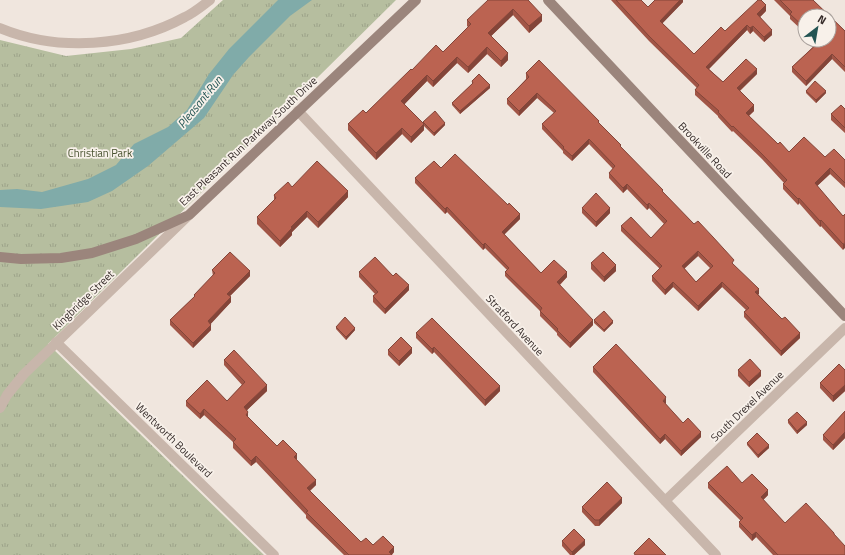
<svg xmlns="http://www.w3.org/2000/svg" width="845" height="555" font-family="'Titillium Web',sans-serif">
<defs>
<pattern id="park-tufts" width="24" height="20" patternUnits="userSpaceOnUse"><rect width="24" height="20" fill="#b6be9f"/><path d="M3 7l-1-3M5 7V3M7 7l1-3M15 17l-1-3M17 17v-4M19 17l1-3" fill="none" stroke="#9da389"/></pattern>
</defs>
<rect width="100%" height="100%" fill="#f0e6de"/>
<path fill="url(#park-tufts)" d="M223 0H396L48 344 264 555H0V40L66 56 131 49 181 38Z"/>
<path fill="#80aba9" d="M278 0H312L290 16 249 57 233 75 204 118 148 166 112 191 88 202 41 209 0 207V190L17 189 42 192 88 179 116 165 134 144 168 127 187 110 209 74 229 49Z"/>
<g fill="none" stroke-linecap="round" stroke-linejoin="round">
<path stroke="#c8b6ab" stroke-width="10" d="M0 28C58 52 130 47 185 17 194 13 202 6 210 0
M298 111 716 555
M56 342 274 555
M0 408 7 395 24 374 187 217
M665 501 845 328"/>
<path stroke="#9b857c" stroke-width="10" d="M548 0 845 316
M0 257 21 259 61 258 92 253 136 239 189 215 416 0"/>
</g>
<path fill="#a15546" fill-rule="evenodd" d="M528 0 542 21 529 33 513 15 491 36 508 60 501 67 487 54 468 73 457 63 433 87 427 81 404 104 423 124V122L445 125 434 136 424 126V130L411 143 402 134 376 160 348 130V124L366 113 412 70 443 52 468 27 467 26V20Z
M611 0H641L648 7 683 0V2L662 23 694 54 725 31 766 11 760 17 772 35 764 42 753 31 750 34 747 30 709 69 723 82 757 74 740 91 754 111 749 116 778 144 789 152 845 160V188L830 174 817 186 843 216V250L821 226 820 227 799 203 798 205 783 189V184L784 183 762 159 733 131 732 132 718 117V116L695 95V90L697 88 649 41Z
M774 0H813L845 31V72L832 59 806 86 792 72V67L816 44 812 40H829L805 16V33L790 19V16Z
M526 73 599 123 663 193 734 265 759 294H758L800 338 781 356 744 317V312L746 310 722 287 698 311 673 287 665 295 652 281V276L660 269 621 231V226L651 238 664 224 649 208 647 210 627 189 623 193 609 178V173L613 169 589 144 572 161 563 153V151L542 129V124L554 113 537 98 519 116 507 104V99L526 79ZM698 256 710 268 696 282 684 268Z
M472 81 490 88 460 114 452 105V103L472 84Z
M806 91 826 93 816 103 806 93Z
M845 109V133L831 120V114Z
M441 168 520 219 504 234 541 273 567 277 560 285 593 325 570 348 557 335V333L540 316V311L505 276V272L507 270 485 248 483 250 447 212 445 214 415 183V178Z
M292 187 348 197 318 228 307 217 292 232V235L280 247 257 224V217L274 200V195Z
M582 208 610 213 596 227 582 213Z
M591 263 616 271 604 282 591 269Z
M212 270 250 276 230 296 231 302 210 324 211 330 193 348 170 325V320L194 297V295L213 276Z
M359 272 393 276 409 290 385 314 373 302V296L375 294 359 277Z
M594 320 613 323 604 332 594 323Z
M336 327 355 330 346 340 336 329Z
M416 333 500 391 485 406 434 352 432 354 416 338Z
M388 350 412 353 399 366 388 355Z
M224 360 267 391 247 410 248 417 277 446 297 459 296 460 316 485 310 491 361 542 373 545 394 552 392 555H344L306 518V515L256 462 251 466 233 448V442L204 415 200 419 186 406V401H227L242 385 224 365Z
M593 367 666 403 665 404 683 423 701 437 681 456 665 439 660 444 593 372Z
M738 370 761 376 749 387 738 376Z
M845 370V391L833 402 820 388V383Z
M845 411V438L833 450 823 440V435Z
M788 420 807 425 797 434 788 423Z
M747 443 769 448 758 458 747 445Z
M708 483H742L768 495 763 500 785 523 834 535 845 555H773L756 537 752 541 739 527V522L741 521 708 488Z
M622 503 599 526H595L582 512V507Z
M562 541 585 545 574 555H570L562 546Z"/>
<path fill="#834539" d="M680 0H683V2L660 26V21Z
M766 5V11L757 20V14Z
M513 9V15L488 39V33Z
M542 15V21L529 33V26Z
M747 25V30L706 72V67Z
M753 26V31L750 34V28Z
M772 30V35L764 42V37Z
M487 47V54L468 73V67Z
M508 53V60L501 67V61Z
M832 54V59L806 86V81Z
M457 57V63L433 87V81Z
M757 69V74L737 93V88Z
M427 75V81L401 108V101Z
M490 85V88L460 114V111Z
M826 91V93L816 103V100Z
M537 93V98L519 116V111Z
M754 105V111L746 118V113Z
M445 123V125L434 136V133Z
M424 124V130L411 143V137Z
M402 128V134L376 160V153Z
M589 139V144L572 161V156Z
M830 168V174L815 188V183Z
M627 184V189L623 193V188Z
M348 191V197L318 228V222Z
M799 198V203L798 205V199Z
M649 203V208L647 210V205Z
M447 207V212L445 214V209Z
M610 208V213L596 227V222Z
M307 211V217L292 232V235L280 247V241L291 227Z
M520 214V219L502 237V232Z
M821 220V226L820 227V221Z
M485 243V248L483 250V245Z
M845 243V248L843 250V244Z
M698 251V256L682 271V266Z
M616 265V271L604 282V277Z
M250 271V276L227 299V294Z
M567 272V277L557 287V282Z
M673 282V287L665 295V290Z
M722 282V287L698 311V306Z
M409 285V290L385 314V309Z
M759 289V294L755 297V292Z
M231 297V302L208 327V321Z
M593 320V325L570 348V343Z
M613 321V323L604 332V330Z
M211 325V330L193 348V343Z
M355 328V330L346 340V337Z
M800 333V338L781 356V351Z
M434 347V352L432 354V349Z
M412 348V353L399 366V361Z
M761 371V376L749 387V382Z
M267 385V391L244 413V407Z
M845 385V391L833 402V396Z
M500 386V391L485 406V400Z
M666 397V403L663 406V401Z
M204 409V415L200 419V414Z
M248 412V417L246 415Z
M807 422V425L797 434V431Z
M701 432V437L681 456V451Z
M845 432V438L833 450V445Z
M665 434V439L660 444V439Z
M769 445V448L758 458V455Z
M297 454V459L294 462V457Z
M256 456V462L251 466V461Z
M316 480V485L307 493V488Z
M768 490V495L761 502V497Z
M622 498V503L599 526V520Z
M756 532V537L752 541V535Z
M585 540V545L574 555H572V552Z
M394 547V552L391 555 389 552Z"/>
<path fill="#bb6351" stroke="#834539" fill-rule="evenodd" d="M488 0H528L542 15 529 26 513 9 488 33 508 53 501 61 487 47 468 67 457 57 433 81 427 75 401 101 424 124 411 137 402 128 376 153 348 124 363 110 366 113 411 69 412 70 436 45 443 52 471 24 467 20Z
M616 0H641L648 7 655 0H680L660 21 694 54 721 27 725 31 758 0H761L766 5 757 14 772 30 764 37 753 26 750 28 747 25 706 67 723 82 746 59 757 69 737 88 754 105 746 113 778 144 780 142 789 152 804 137 825 157 834 149 845 160V183L830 168 815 183 843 216 845 214V243L843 244 821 220 820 221 799 198 798 199 783 184 787 180 762 154 733 126 732 127 718 112 719 111 695 90 699 85 649 36Z
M780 0H813L845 31V67L832 54 806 81 792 67 819 42 817 40H829V16H805V28L790 14 792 12Z
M539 60 599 121 598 122 621 145 620 146 663 190 662 191 694 224 698 221 713 237 734 260 732 263 759 289 755 292 782 319 785 317 800 333 781 351 744 312 749 308 722 282 698 306 673 282 665 290 652 276 662 266 621 226 631 217 651 238 667 221 649 203 647 205 627 184 623 188 609 173 615 166 589 139 572 156 563 148 564 147 542 124 556 111 537 93 519 111 507 99 529 77 526 73ZM698 251 713 266 696 282 682 266Z
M479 74 490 85 460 111 452 103 473 83 472 81Z
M815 81 826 91 816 100 806 91Z
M841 105 845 109V128L831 114Z
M435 111 445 123 434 133 423 122Z
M455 154 508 205 509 203 520 214 502 232 541 273 554 260 567 272 557 282 593 320 570 343 557 330 558 329 540 311 542 308 505 272 509 268 485 243 483 245 447 207 445 209 415 178 434 161 441 168Z
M317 161 348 191 318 222 307 211 291 227 292 228 280 241 257 217 276 198 274 195 288 182 292 187Z
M596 193 610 208 596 222 582 208Z
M230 252 250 271 227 294 231 297 208 321 211 325 193 343 170 320 195 296 194 295 215 273 212 270Z
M603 252 616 265 604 277 591 263Z
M375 257 393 276 396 273 409 285 385 309 373 296 378 292 359 272Z
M604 311 613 321 604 330 594 320Z
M345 317 355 328 346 337 336 327Z
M432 318 500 386 485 400 434 347 432 349 416 333Z
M401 337 412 348 399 361 388 350Z
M616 344 666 397 663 401 683 423 688 418 701 432 681 451 665 434 660 439 593 367Z
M234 350 267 385 244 407 248 412 246 415 277 446 283 440 297 454 294 457 316 480 307 488 361 542 366 538 373 545 383 536 394 547 389 552 392 555H349L306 512 308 511 256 456 251 461 233 442 236 439 204 409 200 414 186 401 207 380 227 401 245 382 224 360Z
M750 359 761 371 749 382 738 370Z
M839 364 845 370V385L833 396 820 383Z
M845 411V432L833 445 823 435Z
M797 412 807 422 797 431 788 420Z
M757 433 769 445 758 455 747 443Z
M727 466 742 483 752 474 768 490 761 497 785 523 806 503 834 533V534L845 546V555H778L756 532 752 535 739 522 743 518 708 483Z
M607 482 622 498 599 520H595L582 507Z
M574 529 585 540 572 552 562 541Z
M649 538 666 555H635L634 553Z"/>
<g text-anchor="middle" stroke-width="3.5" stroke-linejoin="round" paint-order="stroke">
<g font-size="11" fill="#362c2a" stroke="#f8f1ea">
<text transform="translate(248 141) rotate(-43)" y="4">East Pleasant Run Parkway South Drive</text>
<text transform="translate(705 150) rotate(47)" y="4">Brookville Road</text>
<text transform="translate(83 300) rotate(-44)" y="4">Kingbridge Street</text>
<text transform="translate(515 325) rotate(47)" y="4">Stratford Avenue</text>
<text transform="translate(747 406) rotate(-44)" y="4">South Drexel Avenue</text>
<text transform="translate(174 440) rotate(44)" y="4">Wentworth Boulevard</text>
</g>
<g font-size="11" fill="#48522f" stroke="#f8f1ea">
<text x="100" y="157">Christian Park</text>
</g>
<g font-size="12" font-style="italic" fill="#235453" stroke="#f8f1ea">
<text transform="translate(200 102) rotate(-51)" y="4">Pleasant Run</text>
</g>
</g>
<g transform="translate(817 28) rotate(31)"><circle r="19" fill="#f8f1ea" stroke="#aaa29d"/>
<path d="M0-3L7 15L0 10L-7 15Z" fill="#235453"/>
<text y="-6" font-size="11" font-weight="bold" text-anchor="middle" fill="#362c2a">N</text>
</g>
</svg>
